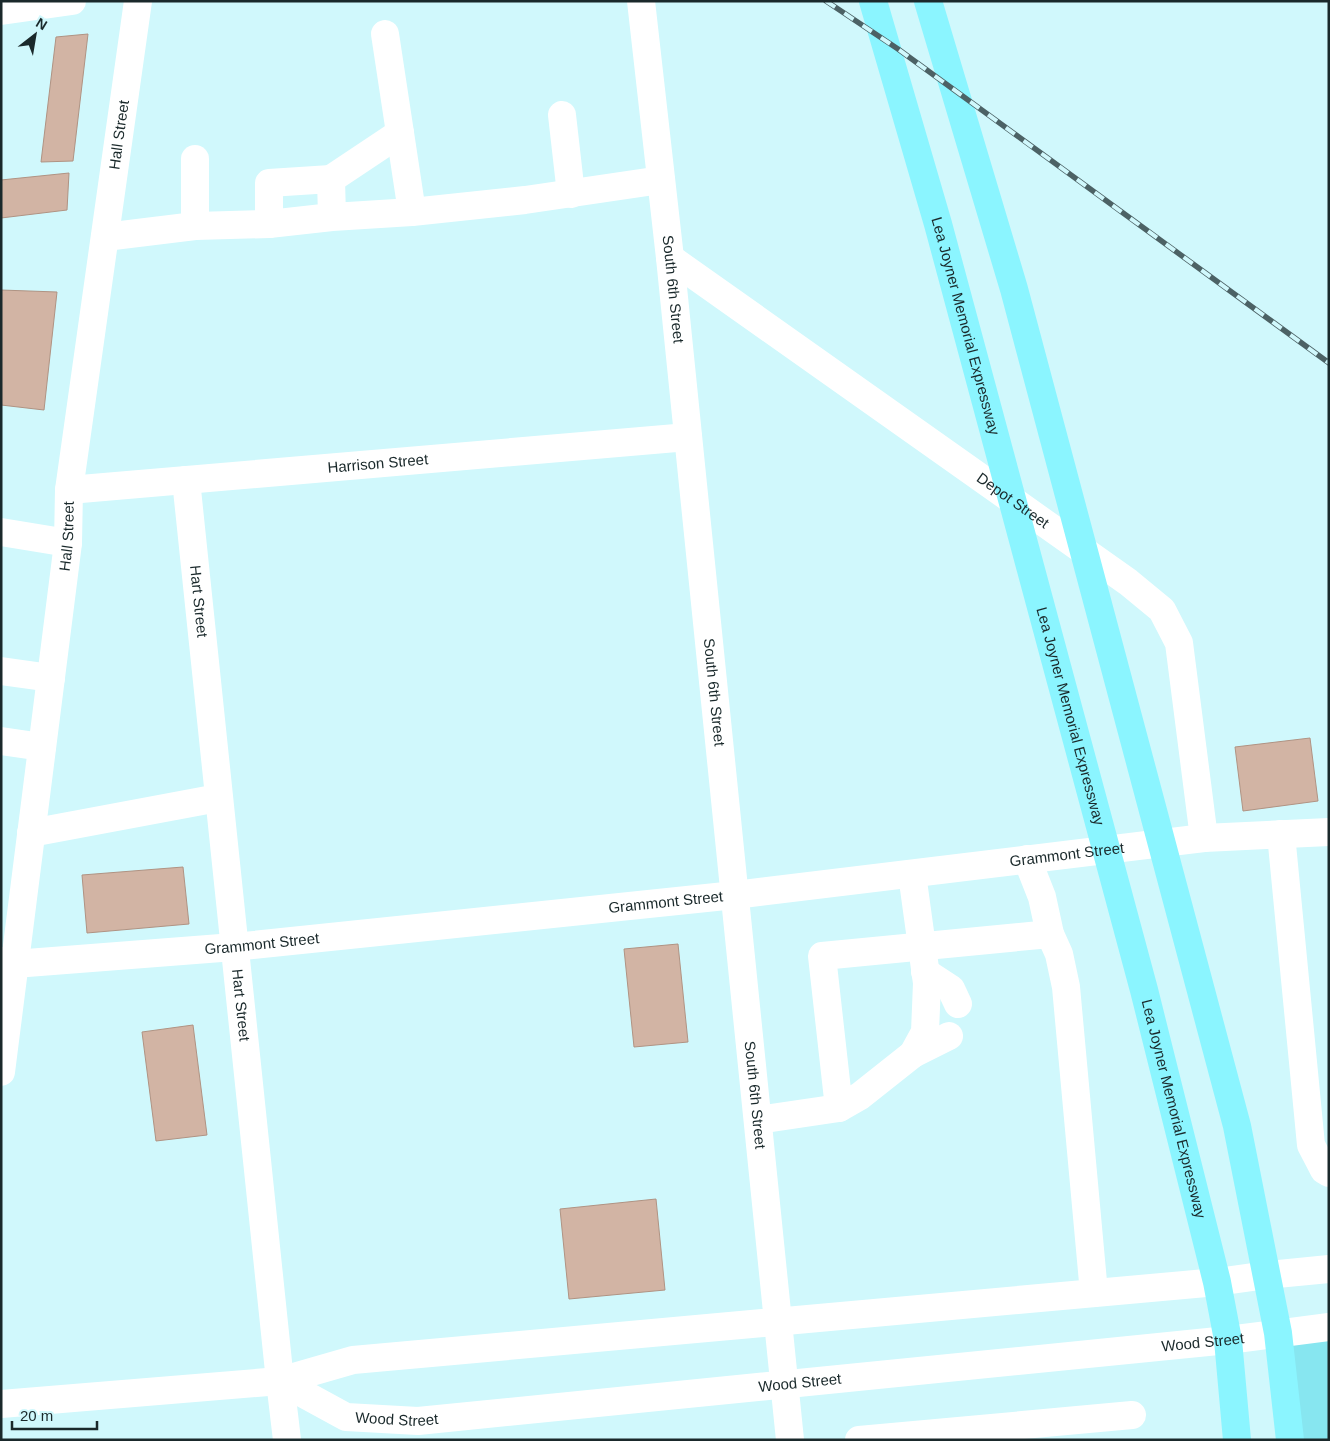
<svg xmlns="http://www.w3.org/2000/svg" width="1330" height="1441" font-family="Helvetica,sans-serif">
<rect width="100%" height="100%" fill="#d0f8fc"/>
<path fill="#87e6f0" d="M1329 1328V1440H1293L1278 1333Z"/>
<path fill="#d2b4a4" stroke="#b09383" d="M88 34 73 161 41 162 56 37Z
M69 173 67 210 1 218V180Z
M1 290 57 292 44 410 1 405Z
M1310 738 1318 801 1243 811 1235 747Z
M183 867 189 924 87 933 82 875Z
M678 944 688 1042 634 1047 624 949Z
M193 1025 207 1135 156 1141 142 1032Z
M656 1199 665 1290 569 1299 560 1209Z"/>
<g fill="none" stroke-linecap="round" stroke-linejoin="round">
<g stroke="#fff" stroke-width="28">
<path id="s1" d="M641 1 670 258 790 1440"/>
<path d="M1 11 72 1"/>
<path d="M385 34 412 212"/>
<path d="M562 115 571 194"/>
<path d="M331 179 400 133"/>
<path d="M332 217 269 224V183L331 179 332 217 412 212 525 200 661 180"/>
<path d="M195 226V159"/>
<path d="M105 237 195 226 269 224"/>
<path id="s2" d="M670 258 1128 582 1162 610 1179 643 1204 838"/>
<path id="s3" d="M186 480 280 1381 287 1440"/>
<path id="s4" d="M69 490 688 437"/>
<path d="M1 532 68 543"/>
<path d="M1 671 51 678"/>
<path d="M1 741 42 747"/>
<path d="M31 833 218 798"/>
<path d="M1281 834 1311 1145 1324 1170 1329 1173"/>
<path d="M1027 859 1042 897 1050 934 1059 954 1066 987 1094 1293"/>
<path id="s5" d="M1 961 14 964 234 947 735 895 1204 838 1329 832"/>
<path d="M925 972 951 989 958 1004"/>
<path d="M913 1054 949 1036"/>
<path id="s6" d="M1 1072 68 543 69 490 138 1"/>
<path d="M839 1108 822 956 1050 934"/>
<path d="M758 1120 839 1108 860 1096 913 1054 925 1032 927 983 912 874"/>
<path id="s7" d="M280 1381 346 1417 418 1421 1228 1340 1329 1327"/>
<path d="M1 1404 280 1381 353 1360 1217 1282 1267 1275 1329 1269"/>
<path d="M859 1440 1132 1415"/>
</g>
<g stroke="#8bf5ff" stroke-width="28">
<path id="s8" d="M873 1 938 224 1144 990 1217 1282 1228 1340 1237 1440"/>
<path d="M928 1 1014 289 1237 1126 1278 1333 1290 1440"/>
</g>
<defs>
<path id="rail" d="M826 1 898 49 1329 363"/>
</defs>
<use href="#rail" stroke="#4c6265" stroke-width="5.5"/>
<use href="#rail" stroke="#d0f8fc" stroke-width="4" stroke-dasharray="11" stroke-linecap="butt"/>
</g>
<g text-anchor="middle" stroke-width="4" stroke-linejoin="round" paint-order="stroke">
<g font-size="15" fill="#1a292b" stroke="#d0f8fc">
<text dy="5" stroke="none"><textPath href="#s6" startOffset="945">Hall Street</textPath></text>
<text dy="5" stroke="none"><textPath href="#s1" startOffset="290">South 6th Street</textPath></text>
<text dy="5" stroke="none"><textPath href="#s8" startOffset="338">Lea Joyner Memorial Expressway</textPath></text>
<text dy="5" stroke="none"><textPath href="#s4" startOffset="310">Harrison Street</textPath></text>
<text dy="5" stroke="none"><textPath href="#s2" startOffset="420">Depot Street</textPath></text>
<text dy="5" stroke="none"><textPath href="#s6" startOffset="540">Hall Street</textPath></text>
<text dy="5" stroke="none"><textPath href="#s3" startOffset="122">Hart Street</textPath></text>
<text dy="5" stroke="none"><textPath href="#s1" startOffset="695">South 6th Street</textPath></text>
<text dy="5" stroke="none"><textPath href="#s8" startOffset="742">Lea Joyner Memorial Expressway</textPath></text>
<text dy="5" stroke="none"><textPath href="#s5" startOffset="1072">Grammont Street</textPath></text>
<text dy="5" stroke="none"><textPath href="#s5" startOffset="668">Grammont Street</textPath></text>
<text dy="5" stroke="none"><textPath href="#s5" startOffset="262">Grammont Street</textPath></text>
<text dy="5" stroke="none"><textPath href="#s3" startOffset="528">Hart Street</textPath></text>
<text dy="5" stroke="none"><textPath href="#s1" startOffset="1100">South 6th Street</textPath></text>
<text dy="5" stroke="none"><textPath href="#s8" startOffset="1148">Lea Joyner Memorial Expressway</textPath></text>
<text dy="5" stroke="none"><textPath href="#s7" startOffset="936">Wood Street</textPath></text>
<text dy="5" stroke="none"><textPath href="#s7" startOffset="531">Wood Street</textPath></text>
<text dy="5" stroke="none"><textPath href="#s7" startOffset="126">Wood Street</textPath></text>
</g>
</g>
<rect width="1330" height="1441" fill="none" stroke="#1a292b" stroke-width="5"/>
<g transform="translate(35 35) rotate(31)" stroke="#d0f8fc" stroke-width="4" paint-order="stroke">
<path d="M0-4L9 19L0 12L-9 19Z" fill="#1a292b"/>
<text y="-8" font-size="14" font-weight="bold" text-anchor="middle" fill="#1a292b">N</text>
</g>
<path d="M12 1421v8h85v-8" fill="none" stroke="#1a292b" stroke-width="2.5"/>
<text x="20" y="1421" font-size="15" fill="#1a292b" stroke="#d0f8fc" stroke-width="4" paint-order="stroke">20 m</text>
</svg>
